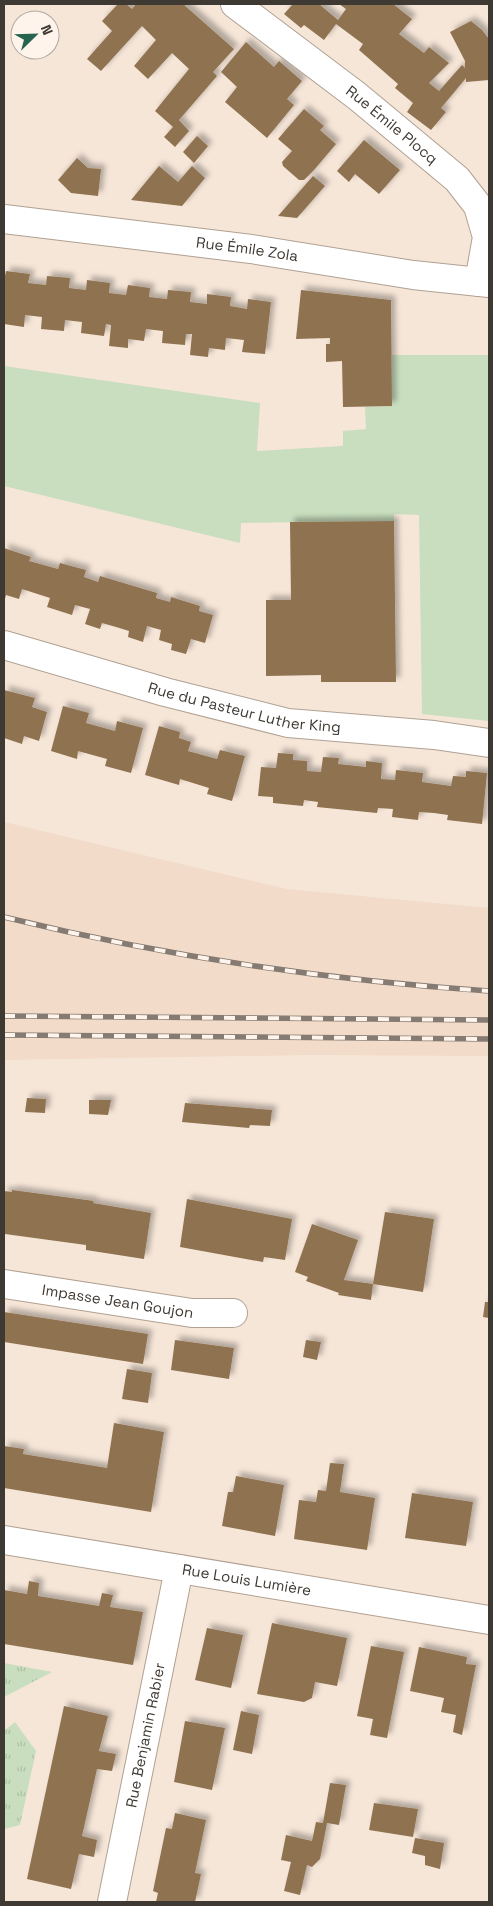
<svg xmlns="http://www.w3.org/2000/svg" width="493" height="1906" font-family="'Space Grotesk',sans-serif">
<defs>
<pattern id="grass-tufts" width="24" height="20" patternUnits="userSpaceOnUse" patternTransform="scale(1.25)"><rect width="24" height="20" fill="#c8debe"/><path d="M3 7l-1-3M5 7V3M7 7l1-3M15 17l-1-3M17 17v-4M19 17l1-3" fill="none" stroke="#adbfa4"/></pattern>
<filter id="shadow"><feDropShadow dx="4.5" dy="-4.5" stdDeviation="2.5" flood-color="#0004"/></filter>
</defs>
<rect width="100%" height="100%" fill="#f6e6d8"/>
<path fill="#f2dbc8" d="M4 822 287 889 489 908V1056L309 1055 4 1060Z"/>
<path fill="url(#grass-tufts)" d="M4 1663 52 1672 4 1697Z
M15 1722 36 1751 20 1825 4 1829V1731Z"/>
<path fill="#c8debe" d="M392 355H489V721L422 714 419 515 394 514V521L241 523 240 543 4 486V366L260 403 257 451 343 446V431L366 429 365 407 392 406Z"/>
<path fill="#8f7250" filter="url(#shadow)" d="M118 4H126L132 9 136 4H183L234 49 213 72 217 76 179 120 189 131 175 147 164 137 173 127 155 111 189 69 172 53 148 79 134 66 156 40 142 26 101 71 87 59 112 31 102 21Z
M293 4H319L338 20 346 9 339 4H393L412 19 399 34 424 53 429 47 449 63 429 83 439 91 462 65 465 68V61L450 32 471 21 482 30 489 39V80L466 82V78L441 108 446 112 431 130 407 112 413 103 395 88 398 84 359 50 363 44 336 24 324 40 304 25 301 28 284 14Z
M246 42 274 67 279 61 302 81 287 99 294 105 267 138 225 102 237 87 221 72Z
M304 109 324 126 320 130 336 144 314 170 304 180H299L283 166 282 162 292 151 278 139Z
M197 136 208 146 194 163 183 152Z
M364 140 400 170 379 194 355 174 349 182 337 171Z
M77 158 88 168 101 169 98 196 71 193 58 180Z
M159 166 178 182 192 166 205 178 182 206 131 200Z
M313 176 325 186 297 218 278 216Z
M6 271 30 274 28 283 46 285 47 276 70 278 69 288 86 290 87 280 110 283 109 293 126 295 128 285 150 288 149 297 167 299 168 290 191 292 190 302 207 304V294L231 297 230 306 247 309 248 299 271 302 265 354 242 352 244 340 226 338 225 350 209 348 208 357 190 355 192 334H186L185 345 162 343 163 331 146 329 144 341 128 339V348L109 346 111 325 106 324 104 336 81 333 82 322 65 320 64 331 41 329 42 317 25 315 24 327 4 324V281Z
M301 290 391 300 392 406 343 407 342 361 326 362V344H330V338L296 339Z
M394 521 396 682H321V675L266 676V600H291L290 522Z
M4 548 31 557 29 561 58 569 60 563 86 570 84 577 98 582 100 576 157 593 156 598 170 602 171 597 200 606 199 611 213 615 205 643 191 639 186 654 171 650 172 644 159 640 161 630 147 626 143 642 128 637 129 631 116 627 102 623 100 629 85 624 90 609 75 605 72 615 47 607 50 598 22 589 19 599 6 595 4 602Z
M4 690 35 698 32 707 47 712 39 741 24 736 22 744 4 738Z
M63 706 89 713 86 723 115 731 117 721 143 728 131 773 105 766 107 759 78 751 77 759 51 751Z
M159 726 180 732 179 738 191 742 188 751 217 759 220 750 245 756 232 801 207 794 209 788 180 779 179 785 145 775Z
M278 753 293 754V760L307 761V771L321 772 323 757 339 758 338 764 366 767V761L382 763 381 779 395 780 396 770 423 773 422 782 451 786 453 776 466 777V771L487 773 482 824 447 820 448 815 434 813 419 812 418 820 392 817 393 809 378 808 377 813 317 807 318 802 304 800 303 806 273 803V797L258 796 261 767 276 768Z
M27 1098 46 1099 45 1113 25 1112Z
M89 1100H111L108 1115 89 1114Z
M185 1103 272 1110 270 1126 250 1125 249 1128 182 1122Z
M12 1190 94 1201 93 1203 151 1213 144 1259 86 1250V1245L5 1234 4 1237V1191L12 1192Z
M187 1199 292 1219 285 1260 264 1257 263 1262 180 1247Z
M385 1212 434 1219 423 1292 373 1284 371 1300 338 1295 339 1293 306 1281 308 1277 295 1272 312 1224 358 1240 344 1280 373 1284Z
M485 1302H489V1318L483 1317Z
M4 1312 148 1334 143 1364 4 1342Z
M175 1340 234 1348 229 1379 171 1370Z
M306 1340 321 1342 317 1360 303 1357Z
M127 1369 152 1373 148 1403 122 1399Z
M114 1423 164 1432 151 1512 4 1488V1446L24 1449 23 1454 107 1468Z
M330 1463 344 1464 340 1492 375 1498 367 1550 294 1539 299 1500 316 1502 318 1490 326 1491Z
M236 1476 284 1485 275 1536 222 1526 228 1492H233Z
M412 1493 473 1502 466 1546 405 1538Z
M29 1581 39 1583 38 1596 99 1606 102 1593 113 1595 110 1607 143 1612 133 1665 4 1644V1590L27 1594Z
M272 1623 347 1638 337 1686 315 1682 312 1698 304 1702 257 1694Z
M207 1628 243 1635 231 1688 195 1680Z
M371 1646 404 1652 387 1738 370 1735 373 1719 357 1716Z
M419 1647 467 1657 466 1664 476 1665 462 1735 453 1732 456 1715 441 1712 444 1698 410 1691Z
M64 1706 108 1716 99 1751 116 1754 112 1771 97 1769 82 1836 97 1840 94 1857 79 1854 71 1889 27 1879Z
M241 1711 259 1715 252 1754 233 1750Z
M185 1721 225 1728 212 1790 174 1782Z
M330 1783 346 1785 339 1825 327 1823 320 1859 312 1867 307 1865 300 1895 284 1891 291 1862 281 1860 286 1835 312 1841 316 1822 323 1823Z
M374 1803 418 1809 413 1837 369 1830Z
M175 1813 206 1820 195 1873 201 1874 195 1902H156L158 1893 153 1891 166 1828 172 1829Z
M415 1838 444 1843 440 1869 425 1865V1856L412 1853Z"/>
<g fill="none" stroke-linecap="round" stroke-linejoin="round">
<defs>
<g id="minor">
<path id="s1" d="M235 4 357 96 457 179 478 206 487 237 479 282"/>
<path id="s2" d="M4 219 251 249 413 275 489 283"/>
<path id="s3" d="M4 645 165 692 288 723 434 735 489 743"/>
<path id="s4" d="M4 1284 192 1313H233"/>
<path id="s5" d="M4 1540 489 1620"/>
<path id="s6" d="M112 1902 179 1569"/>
</g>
</defs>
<use href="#minor" stroke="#b0a193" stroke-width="30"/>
<use href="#minor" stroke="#fff" stroke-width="28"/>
<defs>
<path id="rail" d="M4 917C163 956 325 980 489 991
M4 1016 489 1020
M4 1035 489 1039"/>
</defs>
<use href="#rail" stroke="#857b72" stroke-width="5.5"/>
<use href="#rail" stroke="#fef4ec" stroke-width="4" stroke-dasharray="11" stroke-linecap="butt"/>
</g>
<g text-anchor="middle" stroke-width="5" stroke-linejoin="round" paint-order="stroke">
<g font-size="15" fill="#3f3933" stroke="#fef4ec">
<text dy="5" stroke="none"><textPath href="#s1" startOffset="198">Rue Émile Plocq</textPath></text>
<text dy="5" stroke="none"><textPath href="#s2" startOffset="245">Rue Émile Zola</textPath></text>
<text dy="5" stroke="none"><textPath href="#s3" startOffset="249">Rue du Pasteur Luther King</textPath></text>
<text dy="5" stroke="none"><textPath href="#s4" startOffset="115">Impasse Jean Goujon</textPath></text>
<text dy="5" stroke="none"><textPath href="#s5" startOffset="246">Rue Louis Lumière</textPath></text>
<text dy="5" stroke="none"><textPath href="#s6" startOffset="170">Rue Benjamin Rabier</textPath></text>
</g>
</g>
<rect width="493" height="1906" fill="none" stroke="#3f3933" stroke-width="10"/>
<g transform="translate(35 35) rotate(67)"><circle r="24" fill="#fef4ec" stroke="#b2a9a2"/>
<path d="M0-4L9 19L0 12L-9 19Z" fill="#266450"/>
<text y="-8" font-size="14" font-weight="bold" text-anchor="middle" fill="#3f3933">N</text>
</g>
</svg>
